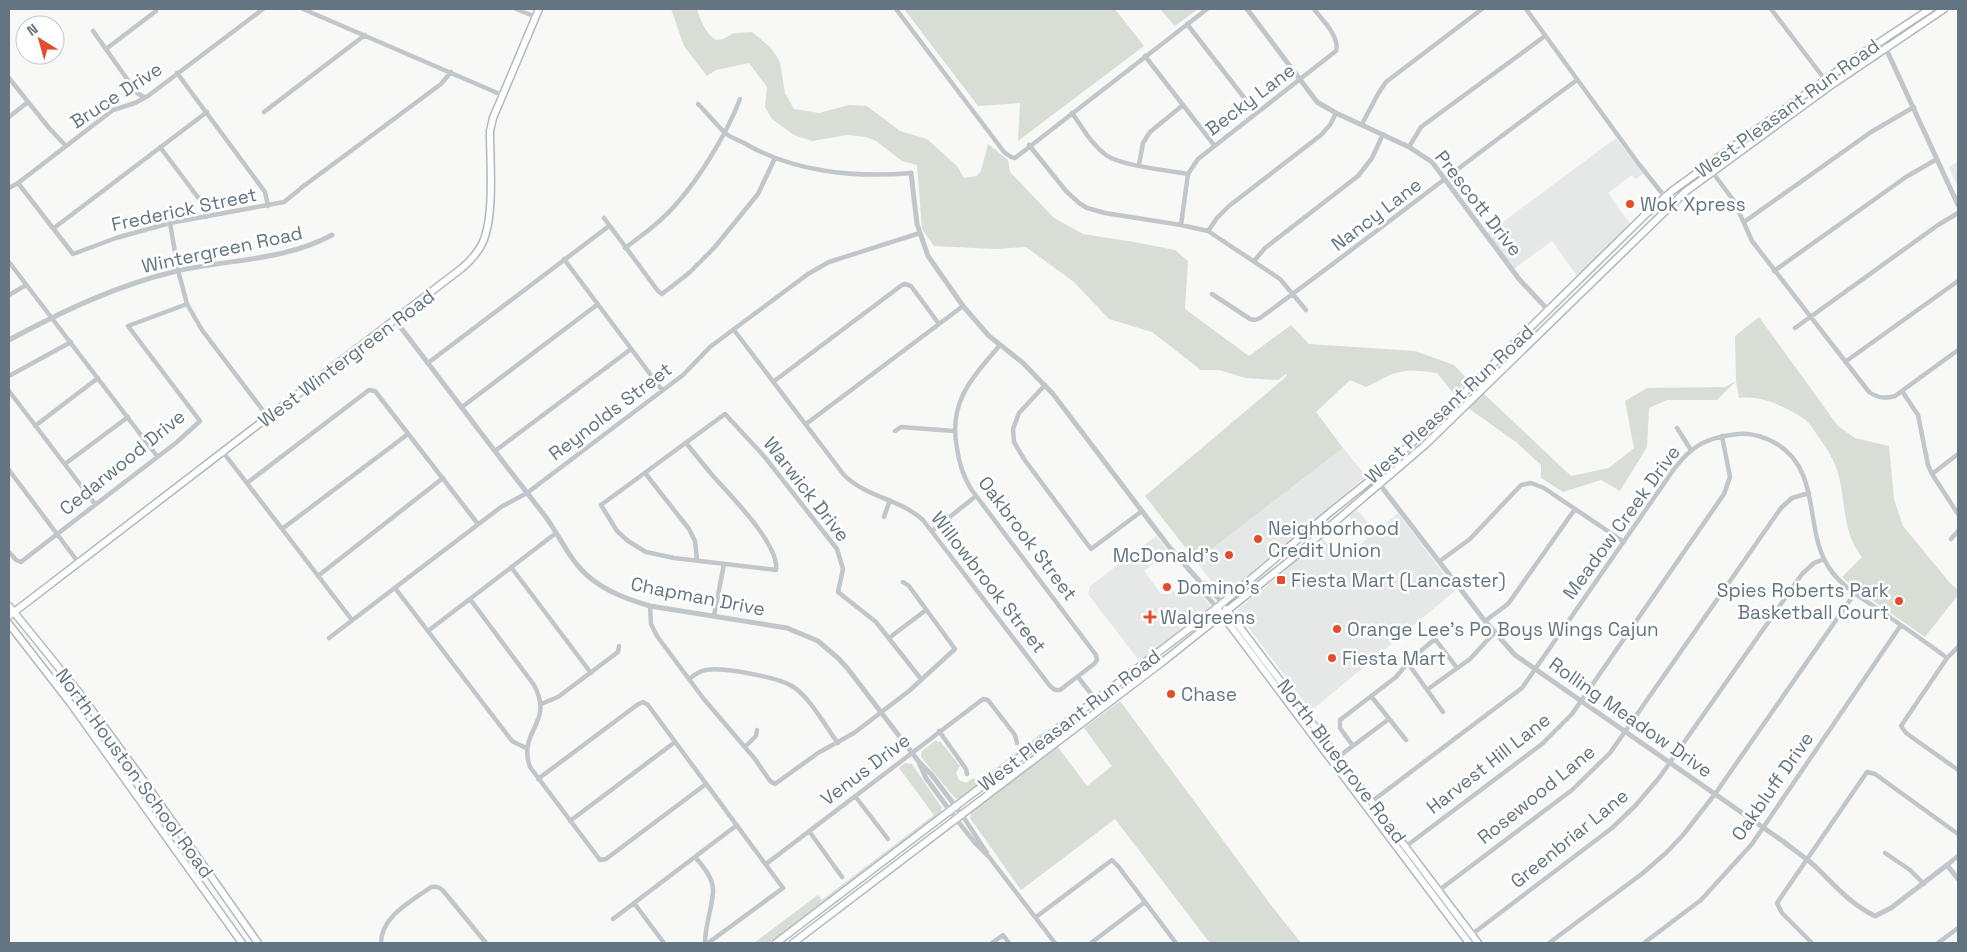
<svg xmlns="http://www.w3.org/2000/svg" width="1967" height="952" font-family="'Space Grotesk',sans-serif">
<rect width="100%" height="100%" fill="#f8f8f6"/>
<path fill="#e6e7e7" d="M1616 138 1643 174 1635 179 1632 175 1608 193 1631 225 1578 277 1552 241 1514 269 1488 233Z
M1958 161V188L1949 167Z
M1343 448 1366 476 1226 596H1222L1196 561Z
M1357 510 1376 532 1398 513 1456 590 1311 711 1236 611 1323 539 1341 560 1367 539 1349 516Z
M1156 536 1168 552 1144 571 1161 594H1170L1189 580 1211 607 1140 662 1088 594 1090 586Z"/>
<path fill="#d8ddd5" d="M671 9H697C701 21 705 33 716 40L723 39 734 33 752 32 770 47 777 57 780 63 785 93 794 109 819 113 849 105 867 106 900 131 927 139 957 166 964 178 977 176 981 171 988 144 1008 160 1010 172 1054 218 1083 234 1134 242 1175 250 1188 261 1185 309 1249 356 1291 325 1309 344 1415 351 1454 365 1469 381 1454 394 1437 373C1424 371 1408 369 1396 373 1385 376 1376 383 1366 387L1350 380 1316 412 1343 448 1196 561 1145 496 1287 376 1286 374 1278 380 1246 378 1219 370H1201L1152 332 1109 319 1074 282 1026 247 996 249 934 246 922 229 917 165 902 161 876 141 866 137 847 135 812 141 794 135 772 119 765 107 767 87 749 63 716 70 707 76 684 46Z
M904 9H1115L1144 46 1018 141 1020 103 978 106Z
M1160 9H1198L1175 26Z
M1759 317 1838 426 1855 438 1889 446 1894 499 1903 526 1950 583 1958 590V595L1925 637 1852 586 1842 577 1862 557C1842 533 1846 501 1838 473 1834 460 1828 450 1820 439 1808 421 1807 419 1787 409 1771 401 1757 396 1739 398L1736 381 1717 400H1667L1649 408 1647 447 1620 491 1601 480 1563 492 1541 478V465L1516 442 1468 408 1483 393 1571 476 1609 468 1634 448 1625 401 1647 388 1725 387 1736 381 1735 336Z
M1120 701 1271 905 1301 943H1210L1115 819 1021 890 970 818 971 813 1058 747 1087 786 1112 766 1084 728Z
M1046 730 1048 733 960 799 955 798 921 757 922 751 935 741 941 742 960 766 956 773 959 780 966 783 973 778 979 781Z
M905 763 912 764 942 808 941 813 769 943H754L818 895 822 900 934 815 899 768Z"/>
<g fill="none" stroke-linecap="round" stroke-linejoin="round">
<defs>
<path id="secondary" d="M9 606 80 694 143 780 258 943
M1217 608 1469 943
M1226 609 1478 943
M9 616 462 268C470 261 477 254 482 244 495 217 490 163 490 131L493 118 539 9
M9 624 71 704 242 943
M776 943 1219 606 1328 514 1374 477 1423 433 1648 212 1672 191 1854 59 1930 9
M793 943 1165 660 1288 562 1425 445 1685 192 1830 86 1944 9"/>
</defs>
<use href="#secondary" stroke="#b1b8bd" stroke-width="9"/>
<path stroke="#c1c6ca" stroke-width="4.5" d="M303 9 502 95
M516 9 536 17
M896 9 1004 152 1011 157 1015 158 1207 9
M1526 9 1638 163 1665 197
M1771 9 1826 81
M1187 24 1256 113
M93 31 137 93 144 97
M106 49 156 11
M1145 56 1214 145
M177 73 265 192 268 206
M9 78 49 128 66 146
M698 104C707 113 715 123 724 132 729 137 738 140 744 143 793 172 855 178 911 173
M264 112 365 35
M1072 113C1082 127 1091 144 1106 155 1121 166 1167 170 1188 174
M9 117 28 102
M1362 124 1378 94 1386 82 1482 9
M1029 145 1066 191 1079 203 1087 208 1105 213 1181 225 1208 231 1280 279 1306 310
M160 147 203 204 206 217
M1409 147 1421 127 1545 36
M1139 165 1143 143 1150 132 1183 105
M1707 165 1734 201 1752 241 1869 392C1878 398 1885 399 1895 396L1958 350
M18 183 73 254 116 238 170 223 284 202 299 190
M9 188 18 183 113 110 135 103 148 96 263 9
M301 188 441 84 451 72
M604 218 658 291 662 294 689 273 714 248 758 194 775 158
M1744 222 1871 132 1914 107
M170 223 178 270 187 304 202 330 268 417
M1181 225 1188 174 1198 159 1336 51C1340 36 1322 20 1314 9
M54 228 207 112
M1208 231 1217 218 1229 206 1321 135 1330 125 1336 113
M625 248C644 234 663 220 678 202 701 176 728 131 740 99
M564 259 662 390
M1254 261 1265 248 1358 176 1372 158 1383 134
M9 262 157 456
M1774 271 1906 177 1937 159
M1212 294 1250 319 1255 320 1260 318C1367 240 1470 158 1577 80
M9 295 26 285
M1795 328 1938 225 1958 213
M734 330 844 475C866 497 900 499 923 520L1050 686 1055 690H1060L1094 664 1097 660 1096 655 971 489C963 476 959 463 957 448 948 402 972 378 1000 345
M1845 362 1958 281
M428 363 609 226
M9 376 71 342
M773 382 902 285 905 284 911 286 939 324
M1045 385 1019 413 1013 429 1014 442 1024 459 1091 549 1142 511
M9 391 95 504
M1902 391 1918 415 1928 465 1932 474 1958 514
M462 407 598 304
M806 424 963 306
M35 426 98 378
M1677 428 1691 450
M895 431 901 427 954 431
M686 443C695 454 704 465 713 476 730 495 780 545 776 570L674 558 646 552 628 541 617 531 601 505 725 414 763 455 837 549 843 569 838 592 876 622 921 679
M495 451 631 349
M223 452 352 620
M65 464 128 417
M9 470 78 562
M645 473 689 529 695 541 697 560
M1932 474 1958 454
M247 483 369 390 375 391 478 524
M884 517 890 500
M282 529 408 434
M932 531 976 496
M1951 539 1958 531
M9 552 16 560 21 562 26 558 177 442 200 421 128 326 187 304
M1440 561 1470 539 1521 485 1531 483 1544 488 1624 542
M511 567 591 673
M318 576 443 478
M395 588 512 741 526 748
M470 599 534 685C555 724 517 730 530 767L600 860 606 859 706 784
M650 606 651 624 657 636 703 698 755 759 770 781 775 784 818 753 854 733 909 691 955 649 909 586 903 582
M714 616 724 564
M1485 621 1508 604 1575 509
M428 631 556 533
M329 638 501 507 527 493 683 375 710 347 808 274 829 262 920 233
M889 638 926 610
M1958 647 1947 658 1901 726 1906 733 1958 770
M1407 662 1443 712
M1078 677 1102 708
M689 679C694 675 699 671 706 670 722 667 777 677 792 686 810 697 825 726 838 743
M1428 689 1470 659 1495 632
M1371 696 1406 740
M541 704 558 697 618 652 619 646
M939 731 966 769 967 774
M1353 746 1340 728V720L1396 677 1411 659 1435 639 1457 668
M745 747 756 736 757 730
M1338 757 1389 719
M538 779 637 705 643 702 648 705 783 888 708 943
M855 796 888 839
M1371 802 1522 688 1674 469C1692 445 1708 437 1738 434 1752 433 1765 437 1777 444 1824 473 1802 534 1832 572 1845 589 1865 600 1882 612 1904 627 1926 642 1947 658
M962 815 987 853
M956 819 975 843 989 857 1055 943
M570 821 675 742
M809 831 842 877
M1405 847 1542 744 1572 714 1724 494 1730 477 1722 436
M1885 853 1910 870 1924 884
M695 857C703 866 714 879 713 892 712 909 705 925 705 943
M766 864 983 699 988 700 1015 735 1017 743
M1947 865 1958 856
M1438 891 1572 790 1610 753 1781 508 1792 498 1809 493
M634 903 664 943
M1036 917 1112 860 1118 866 1176 943
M613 919 737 825
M1471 935 1612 828 1635 806 1659 778 1802 574 1814 563 1824 559
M381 943C381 916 412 901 431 887 438 886 441 888 445 893L486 943
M992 943 1003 935 1009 943
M1091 943 1145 902
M1549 943 1643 873 1667 852 1683 835 1715 794 1855 593
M1644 943 1701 900 1752 844 1901 625
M1812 943 1782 913 1777 903 1867 772 1875 774 1958 834
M1938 943 1958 928"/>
<path stroke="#c1c6ca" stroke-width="5" d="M1247 9 1317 102 1336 113 1409 147 1432 162 1519 279 1548 310
M1882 40 1958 205
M911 173 917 224 928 256 963 306 989 336 1023 363 1053 394 1170 548 1201 583 1206 584 1222 603
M395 320C445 385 494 451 545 516 560 536 569 560 589 577 607 592 627 599 650 606L787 628 818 641 839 659 848 669 919 762 931 774 962 815
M9 340C63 311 117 285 177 271 229 259 284 261 332 235
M1374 477 1485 621 1515 655 1784 842C1795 851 1808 859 1818 869 1836 887 1852 905 1875 916L1891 908 1947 865 1958 879
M1201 583V589L1217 608
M920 765 926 778 956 819"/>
<use href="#secondary" stroke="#fff" stroke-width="6"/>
</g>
<g fill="#e44d2b" stroke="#fff" stroke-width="2">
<circle cx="1630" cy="204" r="5"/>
<circle cx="1258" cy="539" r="5"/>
<circle cx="1229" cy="555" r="5"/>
<rect x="1276" y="575" width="10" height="10" rx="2.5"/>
<circle cx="1167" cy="587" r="5"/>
<circle cx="1899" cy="601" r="5"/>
<path d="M1147.5 609.5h5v5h5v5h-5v5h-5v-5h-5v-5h5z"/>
<circle cx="1337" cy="629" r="5"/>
<circle cx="1332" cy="658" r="5"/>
<circle cx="1171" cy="694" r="5"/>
</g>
<g text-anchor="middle" stroke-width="5" stroke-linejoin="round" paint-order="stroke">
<g font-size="19" fill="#637581" stroke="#fff">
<text transform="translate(116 95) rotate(-33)" y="7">Bruce Drive</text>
<text transform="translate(1250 99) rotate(-37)" y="7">Becky Lane</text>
<text transform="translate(1787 108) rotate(-36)" y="7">West Pleasant Run Road</text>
<text transform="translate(1479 203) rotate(52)" y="7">Prescott Drive</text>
<text transform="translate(184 209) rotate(-12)" y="7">Frederick Street</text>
<text transform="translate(1376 214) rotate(-37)" y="7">Nancy Lane</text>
<text transform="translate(222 249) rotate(-12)" y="7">Wintergreen Road</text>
<text transform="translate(346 358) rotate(-37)" y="7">West Wintergreen Road</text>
<text transform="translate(1449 404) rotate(-43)" y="7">West Pleasant Run Road</text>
<text transform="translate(610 411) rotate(-37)" y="7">Reynolds Street</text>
<text transform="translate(122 462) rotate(-39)" y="7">Cedarwood Drive</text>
<text transform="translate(807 489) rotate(52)" y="7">Warwick Drive</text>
<text transform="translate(1621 522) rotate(-54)" y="7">Meadow Creek Drive</text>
<text transform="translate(1028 538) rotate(53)" y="7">Oakbrook Street</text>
<text transform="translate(989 582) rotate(52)" y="7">Willowbrook Street</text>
<text transform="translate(698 596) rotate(11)" y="7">Chapman Drive</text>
<text transform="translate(1631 717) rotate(35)" y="7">Rolling Meadow Drive</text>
<text transform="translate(1069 720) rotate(-37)" y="7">West Pleasant Run Road</text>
<text transform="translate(1342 761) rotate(53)" y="7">North Bluegrove Road</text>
<text transform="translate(1488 763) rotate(-38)" y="7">Harvest Hill Lane</text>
<text transform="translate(865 769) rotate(-37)" y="7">Venus Drive</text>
<text transform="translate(135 773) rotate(54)" y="7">North Houston School Road</text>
<text transform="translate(1772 786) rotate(-55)" y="7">Oakbluff Drive</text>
<text transform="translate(1536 794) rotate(-39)" y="7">Rosewood Lane</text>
<text transform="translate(1569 838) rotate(-39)" y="7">Greenbriar Lane</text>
</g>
<g font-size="19" fill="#637581" stroke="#fff" text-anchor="start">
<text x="1640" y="211">Wok Xpress</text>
<text x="1268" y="535">Neighborhood<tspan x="1268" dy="22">Credit Union</tspan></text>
<text x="1219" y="562" text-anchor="end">McDonald's</text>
<text x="1291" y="587">Fiesta Mart (Lancaster)</text>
<text x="1177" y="594">Domino's</text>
<text x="1889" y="597" text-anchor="end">Spies Roberts Park<tspan x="1889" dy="22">Basketball Court</tspan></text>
<text x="1160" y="624">Walgreens</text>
<text x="1347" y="636">Orange Lee's Po Boys Wings Cajun</text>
<text x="1342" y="665">Fiesta Mart</text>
<text x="1181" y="701">Chase</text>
</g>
</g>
<rect width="1967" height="952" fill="none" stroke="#637581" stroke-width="20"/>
<g transform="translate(40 40) rotate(323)"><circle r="24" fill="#ffffff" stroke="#c1c8cd"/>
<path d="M0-4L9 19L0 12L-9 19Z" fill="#e44d2b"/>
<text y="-8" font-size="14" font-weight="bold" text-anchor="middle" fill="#637581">N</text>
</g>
</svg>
